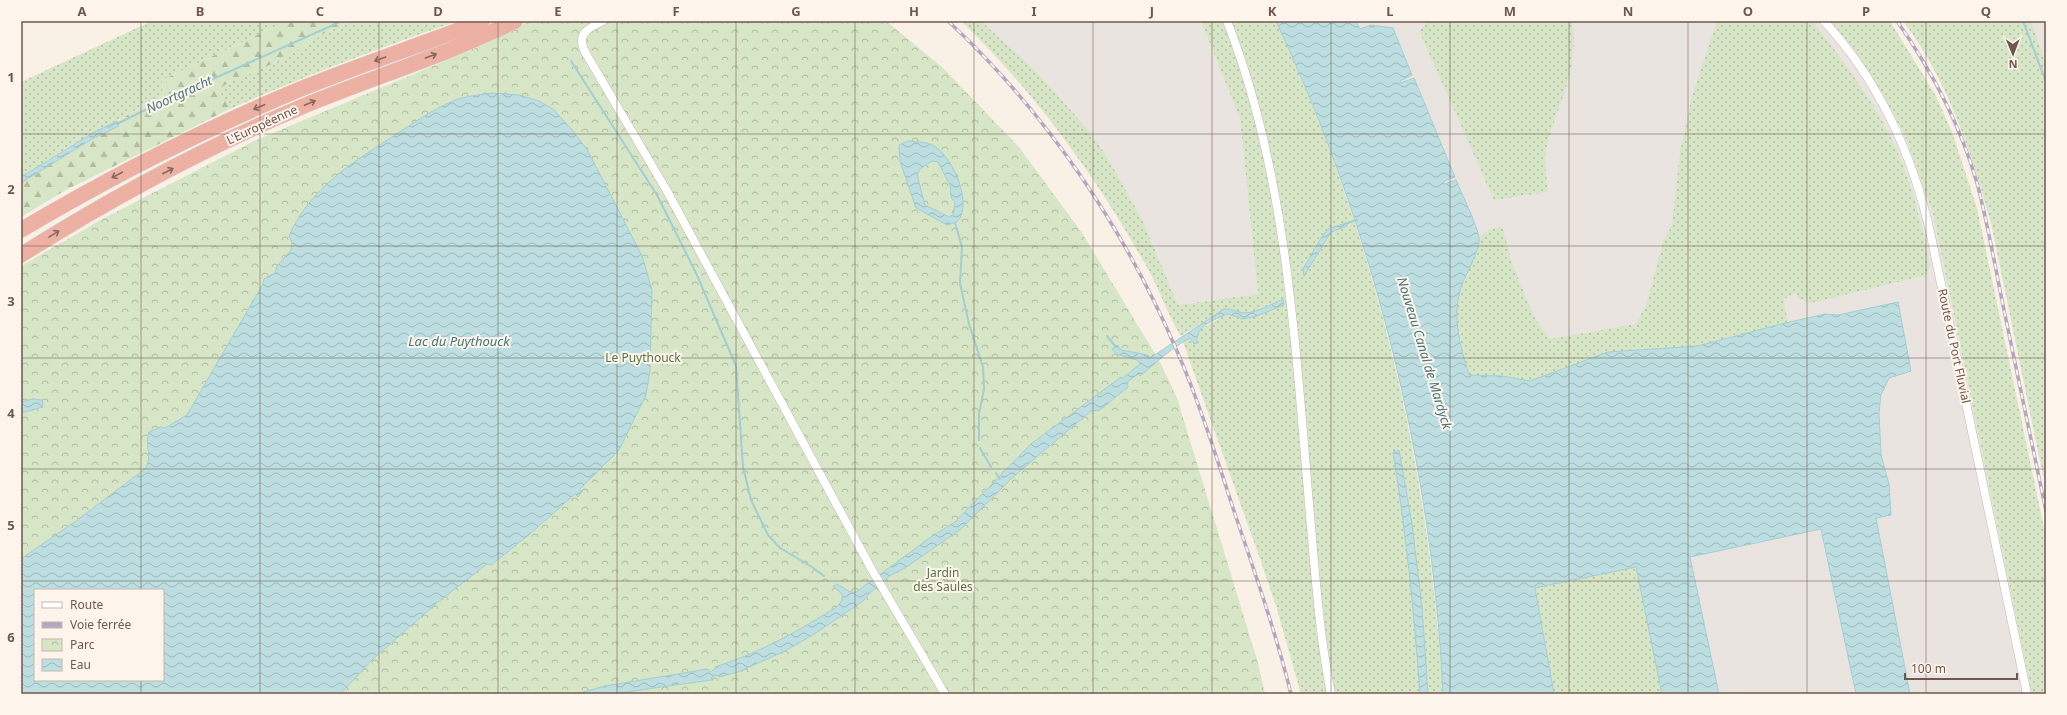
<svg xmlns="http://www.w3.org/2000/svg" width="2067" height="715" font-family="'Noto Sans',sans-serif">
<defs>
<pattern id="grass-dots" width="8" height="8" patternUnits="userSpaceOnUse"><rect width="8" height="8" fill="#d6e6c6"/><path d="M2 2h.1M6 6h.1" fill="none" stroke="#b2bda3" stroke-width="1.8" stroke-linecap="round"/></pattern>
<pattern id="forest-firs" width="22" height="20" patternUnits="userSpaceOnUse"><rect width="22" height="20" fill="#d6e6c6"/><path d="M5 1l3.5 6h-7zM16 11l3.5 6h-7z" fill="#b2bda3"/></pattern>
<pattern id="park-crowns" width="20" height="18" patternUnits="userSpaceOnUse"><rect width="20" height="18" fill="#d6e6c6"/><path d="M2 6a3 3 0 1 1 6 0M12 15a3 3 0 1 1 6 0" fill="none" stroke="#b2bda3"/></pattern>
<pattern id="water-waves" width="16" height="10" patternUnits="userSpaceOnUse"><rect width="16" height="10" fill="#bddfe1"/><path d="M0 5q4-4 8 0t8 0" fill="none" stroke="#9eb8b9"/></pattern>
</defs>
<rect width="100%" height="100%" fill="#faf1e6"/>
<path fill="#eae4e0" d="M981 21H1201L1240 119 1258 294 1178 305 1143 221 1110 162 1091 133 1036 71Z
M1356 21H1829L1849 44 1877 85 1905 136 1933 214 2032 694H1910L1876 518 1890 515 1889 484 1881 455 1879 413 1883 391 1889 378 1838 315 1825 314 1781 324 1698 346 1618 351 1469 375 1456 180 1444 184 1443 181 1455 176 1414 78 1401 83 1399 81 1412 75 1360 30Z
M2031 21H2046V63Z
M1821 529 1856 694H1719L1690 556Z"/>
<path fill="url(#grass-dots)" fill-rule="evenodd" d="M152 21H287L162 80 163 95 67 148 21 177V82Z
M350 21H458C381 47 305 76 230 109L217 88 285 58 323 34Z
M961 21H981L1036 71 1091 133 1110 162 1143 221 1178 305 1258 294 1240 119 1201 21H1276C1375 237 1428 457 1443 694H1428L1422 607 1412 524 1399 450 1393 452C1406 532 1414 613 1420 694H1301L1276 606 1259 556 1183 342 1190 338 1193 340 1199 330 1227 314 1242 319 1283 299C1271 303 1259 312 1246 313 1238 313 1233 308 1224 309L1181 336C1168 315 1160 291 1148 269 1097 178 1036 93 961 21ZM1346 226 1331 232 1305 275 1328 229Z
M1429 21H1572C1580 71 1558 101 1547 146 1543 159 1547 178 1548 192L1494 200 1419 31Z
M1717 21H1813L1815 24C1842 60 1870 95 1890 136 1911 176 1920 220 1930 264L1927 275 1811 303 1799 299 1795 293 1784 299 1785 310 1789 322 1698 346 1608 352 1530 381 1502 376 1469 375C1461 349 1452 318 1460 291 1463 280 1469 270 1473 260 1481 238 1476 233 1502 226L1512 263 1534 317 1550 339 1636 324 1647 303 1663 242 1672 225 1680 152 1692 96Z
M1829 21H1890L1936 96 1953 135 1977 208 2046 538V694H2032L1933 214 1905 136 1877 85 1849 44Z
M1903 21H2031L2046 63V490L1991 223C1971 152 1948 80 1903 21Z
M1636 567 1662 694H1554L1535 588Z"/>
<path fill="url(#forest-firs)" d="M287 21H350L323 34 285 58 218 88 230 109 66 190 21 217V183L92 139 119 126 117 121 163 95 162 80Z"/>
<path fill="url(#park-crowns)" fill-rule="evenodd" d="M528 21H886L943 68 1019 147 1082 233 1160 362 1177 398 1258 663 1265 694H21V266L104 218 254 141 490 42ZM35 590H163V680H35Z"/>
<path fill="url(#water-waves)" stroke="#a4ced2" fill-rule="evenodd" d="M1276 21H1356L1360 29 1371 25 1393 28 1412 75 1400 81 1401 83 1414 78 1455 177 1444 181V184L1456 180C1462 194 1476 223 1479 237 1481 251 1463 277 1460 291 1452 319 1461 349 1469 375L1502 376 1530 381 1608 352 1698 346 1781 324 1825 314 1838 315 1898 302 1911 371 1889 378 1881 395 1879 413 1881 455 1889 484 1891 515 1876 518 1910 694H1856L1821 529 1690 557 1719 694H1662L1636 567 1535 588 1554 694H1443C1432 462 1374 231 1276 21Z
M492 93 519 95 539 101 553 109 572 130 588 151 642 256 652 290 650 370 646 395 619 450 580 489 582 492 578 497 575 494 530 534 491 565 487 564 438 602 374 658 340 694H21V559L76 521 146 468C153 453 144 446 149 432L160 427 165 428 187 415 263 284 264 279 275 273 277 266 291 250 292 242 289 236C311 186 354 162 398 133 415 122 434 109 453 101 465 96 479 95 492 93ZM35 590H163V680H35Z
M117 121 119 126 92 139 21 183V177L93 133Z
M908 141C918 142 928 141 937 148 953 160 970 198 960 218 958 222 952 224 947 225L916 208 900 161 899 145ZM932 161 938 162 950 185 951 197 955 203 953 215 949 217 925 205 917 175 920 169Z
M1346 223 1347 226 1331 232 1304 276 1303 269 1321 238 1328 229Z
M1283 299 1284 305 1254 317 1242 319 1227 314C1214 320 1195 326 1197 343L1194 344 1190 338C1171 348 1156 363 1140 376L1138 374 1126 383 1128 387 1100 410 1091 411 1013 477 961 529 905 568 891 575 873 590 863 601 816 633 783 652 738 672 719 677 718 675 712 677 711 680 612 694H576L605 686 708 669 710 672 715 669V667C759 653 799 631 838 606L842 600V594L833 586 837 584 850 592H856L931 537 955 522 1031 444 1121 377 1123 378 1140 364 1137 360 1116 354 1112 349 1117 345 1121 350 1148 355 1150 358 1224 309C1233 308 1238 313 1246 313 1258 312 1272 304 1283 299Z
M33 399 42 400 43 407 21 413V402Z
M1399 450 1412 524 1422 607 1428 694H1420C1414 612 1406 532 1393 452Z"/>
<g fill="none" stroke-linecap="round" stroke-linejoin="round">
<path stroke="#a4ced2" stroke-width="2" d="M2023 21 2046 82
M571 61 657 195 696 273 736 366 743 467 751 500 768 535 780 548 812 567 824 576
M117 124 157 104 342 21
M955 223 962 247 960 283 969 324 983 367 984 389 979 414V440
M1344 224 1357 220
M1107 336 1116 347
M980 448 991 467
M996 473 1000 479"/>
<defs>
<path id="street" d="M603 21C588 28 576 34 585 52L667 191 872 570 945 694
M1227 21C1289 178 1296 360 1311 527 1316 583 1320 639 1331 694
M1824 21C1880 82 1913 155 1931 236L2027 694"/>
<path id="highway" d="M21 230C110 177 203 130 298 90 359 65 421 45 482 21
M21 255C110 199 202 149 299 108 370 78 445 56 515 21"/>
</defs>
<use href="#street" stroke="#cab8ae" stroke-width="9"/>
<use href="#highway" stroke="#d7d0cd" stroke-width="16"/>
<use href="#street" stroke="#fff" stroke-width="8"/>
<use href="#highway" stroke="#edb1a4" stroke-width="15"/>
<defs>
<path id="rail" d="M948 21C1046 112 1124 228 1177 351 1200 404 1217 459 1235 514 1255 573 1276 633 1291 694
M1897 21C1932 71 1960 124 1977 183 1988 224 1995 267 2004 310 2018 377 2032 444 2046 511"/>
</defs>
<use href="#rail" stroke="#b3a6c2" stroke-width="3.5"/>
<use href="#rail" stroke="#fdf5ec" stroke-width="2" stroke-dasharray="6" stroke-linecap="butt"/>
</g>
<defs><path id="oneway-shaft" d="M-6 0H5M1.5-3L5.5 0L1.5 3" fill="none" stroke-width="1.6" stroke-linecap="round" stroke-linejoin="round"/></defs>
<g stroke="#89695f">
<use href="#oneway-shaft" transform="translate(431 56) rotate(-20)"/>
<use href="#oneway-shaft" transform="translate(380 59) rotate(160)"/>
<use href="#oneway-shaft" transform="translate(310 103) rotate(-23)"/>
<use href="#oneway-shaft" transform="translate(259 107) rotate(157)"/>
<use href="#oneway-shaft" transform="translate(168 171) rotate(-27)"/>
<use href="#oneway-shaft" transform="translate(117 175) rotate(152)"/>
<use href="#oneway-shaft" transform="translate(54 234) rotate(-31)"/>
</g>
<path fill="none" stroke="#70574e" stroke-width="1" stroke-opacity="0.55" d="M141 21V590M260 21V694M379 21V694M498 21V694M617 21V694M736 21V694M855 21V694M974 21V694M1093 21V694M1212 21V694M1331 21V694M1450 21V694M1569 21V694M1688 21V694M1807 21V694M1926 21V694M21 134H2046M21 246H2046M21 358H2046M21 469H2046M21 581H2046M141 680V694"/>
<g text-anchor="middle" stroke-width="4" stroke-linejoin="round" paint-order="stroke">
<g font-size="12" fill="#70574e" stroke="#fdf5ec">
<text transform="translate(262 125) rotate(-25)" y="4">L'Européenne</text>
<text transform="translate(1954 346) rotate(78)" y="4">Route du Port Fluvial</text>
</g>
<g font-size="12" fill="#587547" stroke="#fdf5ec">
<text x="643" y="362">Le Puythouck</text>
<text x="943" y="577">Jardin<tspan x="943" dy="14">des Saules</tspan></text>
</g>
<g font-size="13" font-style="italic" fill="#47777b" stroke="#fdf5ec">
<text transform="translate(179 94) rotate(-25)" y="5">Noortgracht</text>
<text x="459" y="346">Lac du Puythouck</text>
<text transform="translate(1425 353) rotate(73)" y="5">Nouveau Canal de Mardyck</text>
</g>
</g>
<rect width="2067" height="715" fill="none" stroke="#fdf5ec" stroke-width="44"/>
<rect x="34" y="589" width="130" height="92" fill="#fdf5ec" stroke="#c5b6ad"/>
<rect x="42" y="602" width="20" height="6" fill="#ffffff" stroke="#c5b6ad"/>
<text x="70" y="609" font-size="12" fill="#70574e">Route</text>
<rect x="42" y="622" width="20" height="6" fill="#b3a6c2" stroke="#c5b6ad"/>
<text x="70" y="629" font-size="12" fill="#70574e">Voie ferrée</text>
<rect x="42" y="639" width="20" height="12" fill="url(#park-crowns)" stroke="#c5b6ad"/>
<text x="70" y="649" font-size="12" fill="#70574e">Parc</text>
<rect x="42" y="659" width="20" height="12" fill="url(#water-waves)" stroke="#c5b6ad"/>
<text x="70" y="669" font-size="12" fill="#70574e">Eau</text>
<g transform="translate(2013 54) rotate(179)" stroke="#fdf5ec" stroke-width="3" paint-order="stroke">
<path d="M0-3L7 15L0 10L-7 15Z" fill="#70574e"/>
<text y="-6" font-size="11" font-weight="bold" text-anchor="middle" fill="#70574e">N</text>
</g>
<path d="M1905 673v6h112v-6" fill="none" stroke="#70574e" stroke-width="2"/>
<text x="1911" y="673" font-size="12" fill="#70574e" stroke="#fdf5ec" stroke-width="3" paint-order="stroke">100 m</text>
<rect x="22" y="22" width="2023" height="671" fill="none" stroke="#70574e" stroke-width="1.5"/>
<g font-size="13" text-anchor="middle" font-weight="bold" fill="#70574e">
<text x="82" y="16">A</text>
<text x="200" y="16">B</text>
<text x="320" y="16">C</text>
<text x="438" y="16">D</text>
<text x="558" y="16">E</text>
<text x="676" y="16">F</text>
<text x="796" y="16">G</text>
<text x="914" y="16">H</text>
<text x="1034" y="16">I</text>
<text x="1152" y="16">J</text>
<text x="1272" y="16">K</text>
<text x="1390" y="16">L</text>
<text x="1510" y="16">M</text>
<text x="1628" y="16">N</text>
<text x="1748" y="16">O</text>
<text x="1866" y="16">P</text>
<text x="1986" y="16">Q</text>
<text x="11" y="82">1</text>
<text x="11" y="194">2</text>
<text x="11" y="306">3</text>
<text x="11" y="418">4</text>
<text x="11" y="530">5</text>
<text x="11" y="642">6</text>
</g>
</svg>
